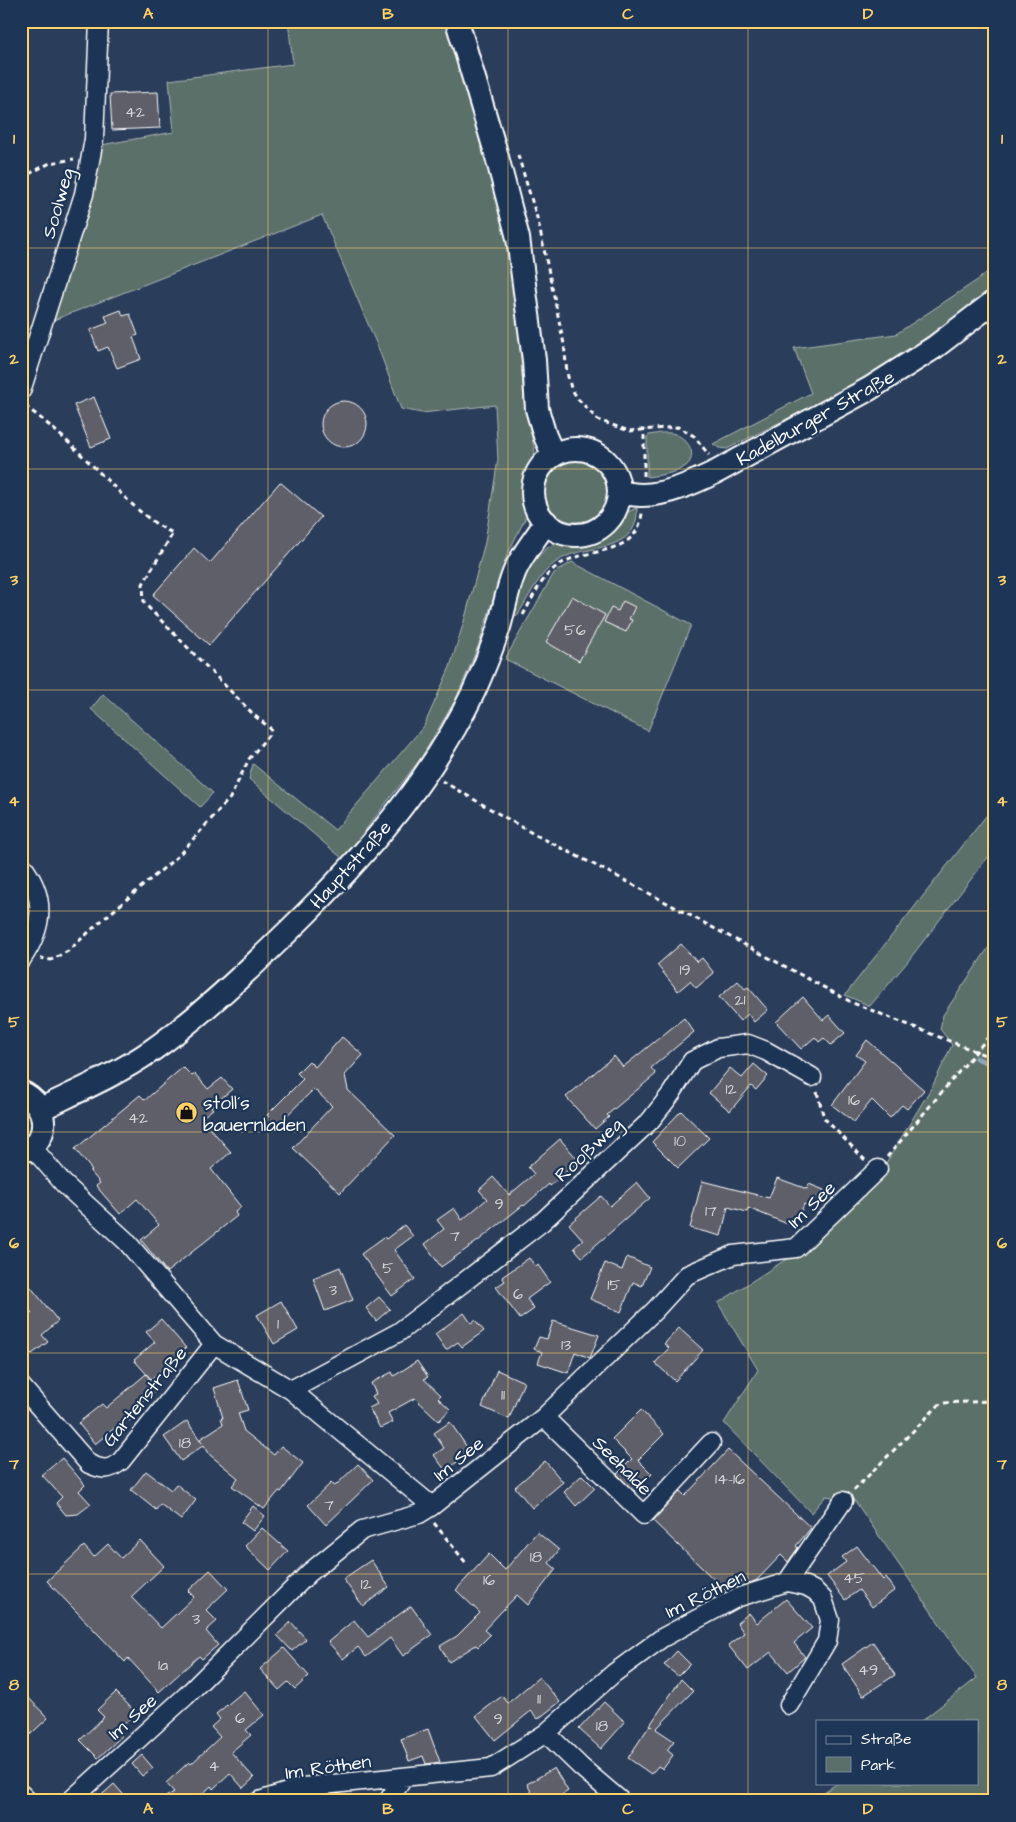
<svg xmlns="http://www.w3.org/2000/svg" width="1016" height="1822" font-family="'Architects Daughter',sans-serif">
<rect width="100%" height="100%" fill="#2a3d5b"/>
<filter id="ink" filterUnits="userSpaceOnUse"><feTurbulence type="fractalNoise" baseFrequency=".02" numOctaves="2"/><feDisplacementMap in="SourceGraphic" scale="10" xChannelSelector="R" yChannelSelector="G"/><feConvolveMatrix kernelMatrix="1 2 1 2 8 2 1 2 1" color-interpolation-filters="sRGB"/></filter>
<g filter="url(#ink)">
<path fill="#5b6f6a" stroke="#adb7b4" d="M288 21H446L499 200 514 266 524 402 535 452 525 479 524 489 526 510 525 519 507 555 479 644 456 699 421 758 343 859 249 779 253 764 335 830 424 726 450 667 465 618 485 542 498 459 495 405 422 413 401 409 379 350 322 215 51 321 101 145 174 132 169 80 293 64Z
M995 266V288L900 356 858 383 727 449 719 448 713 444 811 393 794 348 896 334 976 281Z
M661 433C666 433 672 432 677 435 689 440 698 456 686 466 675 474 660 475 647 477V437L649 435Z
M543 489a33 33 0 1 1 66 0a33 33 0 1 1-66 0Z
M637 508C639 546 603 546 576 553 567 555 556 561 549 568 537 579 526 602 517 616L512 613C521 585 531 551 562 540 573 536 585 540 596 535 614 528 616 515 637 508Z
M572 562 691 625 648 731 505 659 554 573Z
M103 694 213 793 200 807 91 709Z
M990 811 995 814V848L905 965 870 1006 845 995Z
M995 938V1801H810L838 1783H977V1721H921L977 1678 855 1501 826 1496 811 1513 724 1423 758 1370 718 1303 799 1251 886 1163 933 1085 952 1045 940 1029 943 1015Z"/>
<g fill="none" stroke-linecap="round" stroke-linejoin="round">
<path stroke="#8ea7b8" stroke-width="5" d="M976 1058 995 1066"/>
</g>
<path fill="#5f5f69" stroke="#fff" d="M158 92 160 128 112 130 110 94Z
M121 310 123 316 130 314 138 335 133 337 141 359 117 368 108 347 98 351 90 330 108 323 105 316Z
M94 397 111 439 91 447 74 405Z
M321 424a23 23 0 1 1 46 0a23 23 0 1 1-46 0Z
M280 482 321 517 209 645 153 595 194 548 210 563Z
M572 596 605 615 579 661 546 642Z
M623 601 635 607 629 619 632 620 626 632 604 622 611 608 618 611Z
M681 944 697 962 702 958 714 973 696 988 690 981 678 991 657 965Z
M738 981 745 989 748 987 768 1010 754 1022 748 1014 740 1021 719 997Z
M803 997 823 1020 829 1015 845 1033 831 1045 824 1038 819 1042 815 1037 801 1049 776 1022Z
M684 1018 694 1032 651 1068 656 1074 607 1115 609 1117 595 1129 566 1097 614 1056 623 1067Z
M342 1037 363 1055 345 1075 348 1090 395 1135 340 1193 293 1148 332 1106 314 1089 277 1125 267 1115 303 1079 297 1073 309 1061 315 1067Z
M867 1040 924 1090 907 1109 902 1105 890 1118 872 1100 854 1122 832 1105 865 1061 856 1055Z
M754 1064 768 1076 756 1090 751 1086 730 1111 709 1093 730 1068 742 1078Z
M183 1067 192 1076 195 1074 208 1089 222 1078 232 1089 211 1107 213 1109 201 1118 231 1152 211 1169 241 1207 235 1212 237 1216 167 1272 141 1240 159 1225 137 1199 120 1214 96 1186 100 1183 90 1171 92 1170 75 1149 140 1095 145 1100Z
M681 1111 709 1138 678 1168 652 1142Z
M560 1139 579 1161 550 1186 549 1184 524 1206 523 1205 478 1241 441 1267 425 1244 444 1229 437 1220 454 1208 462 1220 487 1199 479 1190 493 1177 509 1195 534 1174 528 1167Z
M777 1178 807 1189 809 1184 824 1190 817 1209 804 1204 795 1227 748 1208 747 1212 728 1207 721 1236 690 1228 702 1181 769 1198Z
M637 1182 650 1198 582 1257 574 1248 583 1240 569 1224 601 1196 610 1206Z
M404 1225 413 1236 394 1250 415 1279 392 1296 361 1254 384 1237 386 1239Z
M627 1257 650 1267 642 1286 633 1282 621 1312 590 1299 605 1263 622 1270Z
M529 1258 536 1267 538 1265 550 1282 527 1299 534 1309 520 1319 496 1287 505 1281 502 1277Z
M340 1267 353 1300 325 1311 313 1278Z
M30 1286 58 1321 42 1335 48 1342 32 1354 31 1353 21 1360V1322L32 1313 21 1300V1293Z
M379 1297 390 1309 376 1321 366 1308Z
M281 1301 298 1330 274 1344 257 1315Z
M464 1313 471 1323 475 1320 484 1331 462 1347 458 1342 446 1350 435 1334Z
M161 1319 186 1348 151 1379 134 1360 155 1342 146 1332Z
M553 1321 599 1335 590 1358 575 1352 568 1373 538 1363 542 1352 534 1349 539 1337 547 1339Z
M679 1328 703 1350 675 1381 655 1363 669 1348 664 1344Z
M417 1361 428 1377 424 1379 441 1395 438 1398 450 1409 439 1421 415 1398 388 1413 393 1422 380 1428 369 1408 377 1404 372 1396 376 1394 371 1383 392 1372 394 1376Z
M497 1370 524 1382 509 1419 482 1407Z
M146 1374 157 1388 138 1406 142 1410 129 1421 127 1418 95 1444 78 1423 102 1404 106 1408Z
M238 1380 248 1410 238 1413 244 1431 274 1455 281 1446 303 1463 281 1492 279 1491 264 1509 232 1486 238 1478 210 1455 204 1445 181 1461 164 1437 187 1421 202 1443 200 1439 223 1424 221 1418H223L214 1388Z
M641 1410 664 1434 638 1460 652 1474 634 1491 617 1474 632 1459 612 1439Z
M450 1422 471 1453 445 1470 434 1455 444 1448 434 1433Z
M728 1450 811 1528 796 1546 798 1548 788 1562 781 1555 757 1580 750 1583 745 1578 736 1587 726 1591 653 1521 680 1491 685 1496Z
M62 1458 85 1485 79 1491 91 1504 78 1514 66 1515 56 1503 62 1497 42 1475Z
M545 1461 563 1482 532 1508 515 1487Z
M358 1464 373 1480 326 1525 308 1505 331 1483 335 1486Z
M146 1471 171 1490 176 1484 196 1500 181 1520 160 1504 156 1510 131 1490Z
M582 1475 595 1488 576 1506 564 1492Z
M253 1506 265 1516 253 1531 241 1522Z
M262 1528 288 1551 270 1570 245 1546Z
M537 1532 559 1550 549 1563 556 1569 528 1605 517 1595 484 1630 490 1635 478 1647 476 1645 449 1662 440 1646 457 1636 480 1613 456 1590 489 1554 505 1570Z
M140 1540 164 1566 131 1597 161 1628 194 1597 188 1591 210 1570 228 1589 206 1610 217 1621 206 1631 218 1645 202 1659 199 1656 159 1692 128 1658 125 1662 47 1581 84 1546 94 1557 108 1544 121 1558Z
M857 1546 883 1580 886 1577 895 1590 872 1607 859 1590 845 1600 827 1576 846 1562 842 1557Z
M371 1560 389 1587 363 1606 343 1579Z
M786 1599 812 1628 794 1643 805 1657 788 1672 771 1652 748 1670 728 1645 744 1633 737 1623 749 1613 757 1623Z
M411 1606 432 1635 403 1656 390 1638 366 1657 358 1647 343 1659 328 1642 354 1620 368 1637Z
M291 1622 306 1639 292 1651 277 1635Z
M873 1642 895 1675 863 1696 842 1664Z
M284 1648 309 1676 295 1689 288 1682 279 1690 260 1669Z
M677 1651 690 1664 678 1676 664 1665Z
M539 1677 560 1702 538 1719 531 1711 495 1740 476 1716 502 1696 508 1703Z
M681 1679 693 1691 656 1729 674 1741 667 1750 673 1755 663 1769 658 1766 651 1774 628 1758 650 1725 653 1727 650 1725Z
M21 1690 48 1718 21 1743Z
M244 1691 264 1715 246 1730 251 1735 231 1752 254 1778 243 1788 230 1773 213 1789 211 1786 195 1801H159L174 1792 166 1783 189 1762 191 1764 220 1737 211 1727 220 1719 216 1714Z
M116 1692 136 1713 117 1731 122 1736 98 1758 80 1740 104 1717 97 1710Z
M604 1702 625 1722 601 1749 579 1729Z
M428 1729 440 1762 426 1764 423 1756 409 1761 401 1739Z
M142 1755 153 1768 142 1776 132 1764Z
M554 1768 568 1791 552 1801H536L527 1784Z
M114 1784 129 1801H95Z"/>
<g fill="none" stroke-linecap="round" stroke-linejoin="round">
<defs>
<path id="minor" d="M21 391 84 194 94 139 99 21
M21 864C47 897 44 927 21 960
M32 1147 64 1184 126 1241 214 1344 291 1390 432 1506
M21 1386 89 1464C103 1470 109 1471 121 1461L214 1344
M291 1390 399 1332 542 1222 650 1121 671 1094 692 1061 718 1048 748 1044 766 1051 812 1077
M544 1417 644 1515 711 1443
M787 1582 843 1501
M546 1733 581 1767 621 1801
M21 1794 28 1801
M70 1801 186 1696 309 1573 362 1530 419 1514 432 1506 544 1417 655 1310 687 1275 733 1255 796 1248 878 1169
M259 1801 303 1787 491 1768 546 1733 614 1673 662 1638 736 1598 787 1582 806 1586 815 1591 823 1599 830 1620 827 1641 789 1705
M388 1801 404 1777"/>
<path id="major" d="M457 21 496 153 518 238 534 360 537 409 545 436 553 454
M533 492a43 43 0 1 1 86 0a43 43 0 1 1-86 0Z
M619 493C626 493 635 495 642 495 668 495 695 482 718 471L869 389 935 347 995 301
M21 1092C49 1104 52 1142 21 1152
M41 1109C78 1091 116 1075 151 1051 194 1021 234 984 272 947 350 872 427 790 474 691 483 671 492 648 499 627 504 610 507 590 514 573 520 557 536 538 546 522"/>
</defs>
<use href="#minor" stroke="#fff" stroke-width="21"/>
<use href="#major" stroke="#fff" stroke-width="26"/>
<path stroke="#fff" stroke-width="3" stroke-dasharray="5 4" stroke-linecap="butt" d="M518 155 538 221 564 344 567 373 571 388 578 399 598 420 629 431 678 427 694 436 709 455
M21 178 50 163 74 159
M25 406C56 429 83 456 110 483 130 502 148 522 173 533L143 584 144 603 255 716 270 728 271 732 249 759 230 798 178 856 100 922 68 951 51 960 41 958
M644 476V429
M523 615C532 599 541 578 556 567 584 545 637 560 642 513
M442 781 532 833 630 883 853 1003 995 1059
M817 1092 824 1118 865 1160
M887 1157 995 1029
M854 1490 941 1403 995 1401
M434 1523 466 1563"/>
<use href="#minor" stroke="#1d3557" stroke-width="18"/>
<use href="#major" stroke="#1d3557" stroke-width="22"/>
</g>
</g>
<path fill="none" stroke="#ffd166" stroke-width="1" stroke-opacity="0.55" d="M268 21V1801M508 21V1801M748 21V1801M21 248H995M21 469H995M21 690H995M21 911H995M21 1132H995M21 1353H995M21 1574H995"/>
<defs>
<symbol id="shop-disc" viewBox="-11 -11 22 22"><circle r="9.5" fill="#ffd166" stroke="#1d3557"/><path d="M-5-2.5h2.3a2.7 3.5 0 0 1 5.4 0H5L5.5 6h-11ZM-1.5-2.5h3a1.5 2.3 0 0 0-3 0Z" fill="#111"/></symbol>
</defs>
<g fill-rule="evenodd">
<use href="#shop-disc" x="174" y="1100" width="25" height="25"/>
</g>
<g text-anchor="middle" stroke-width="4.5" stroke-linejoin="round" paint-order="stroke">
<g font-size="16" fill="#d7d7da">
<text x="135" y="117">42</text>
<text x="575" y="635">56</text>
<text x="685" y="975">19</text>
<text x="740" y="1005">21</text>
<text x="731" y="1094">12</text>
<text x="854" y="1105">16</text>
<text x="138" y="1123">42</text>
<text x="680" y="1146">10</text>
<text x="499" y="1209">9</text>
<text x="711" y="1216">17</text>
<text x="455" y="1241">7</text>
<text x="388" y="1273">5</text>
<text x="614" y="1290">15</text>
<text x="333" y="1295">3</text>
<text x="518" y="1299">6</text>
<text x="278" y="1329">1</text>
<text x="566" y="1350">13</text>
<text x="503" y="1400">11</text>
<text x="185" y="1448">18</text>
<text x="730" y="1484">14-16</text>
<text x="329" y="1510">7</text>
<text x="536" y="1562">18</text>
<text x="854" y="1583">45</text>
<text x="489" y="1585">16</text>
<text x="366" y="1589">12</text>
<text x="196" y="1624">3</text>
<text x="163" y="1670">1a</text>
<text x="868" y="1675">49</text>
<text x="539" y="1704">11</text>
<text x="240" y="1723">6</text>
<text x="498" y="1724">9</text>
<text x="602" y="1731">18</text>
<text x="214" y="1771">4</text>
</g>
<g font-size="19" fill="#fff" stroke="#1d3557">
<text transform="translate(57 203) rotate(-74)" y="7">Soolweg</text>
<text transform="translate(815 417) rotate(-29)" y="7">Kadelburger Straße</text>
<text transform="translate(350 864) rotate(-48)" y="7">Hauptstraße</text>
<text transform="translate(588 1149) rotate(-43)" y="7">Rooßweg</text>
<text transform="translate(811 1204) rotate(-44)" y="7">Im See</text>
<text transform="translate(144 1396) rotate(-51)" y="7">Gartenstraße</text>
<text transform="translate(458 1458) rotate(-39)" y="7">Im See</text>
<text transform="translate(623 1465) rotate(45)" y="7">Seehalde</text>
<text transform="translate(705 1593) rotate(-26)" y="7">Im Röthen</text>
<text transform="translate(132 1716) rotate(-42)" y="7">Im See</text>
<text transform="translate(328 1766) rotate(-8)" y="7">Im Röthen</text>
</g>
<g font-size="19" fill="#fff" stroke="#1d3557" text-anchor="start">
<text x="203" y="1109">stoll´s<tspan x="203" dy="22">bauernladen</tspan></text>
</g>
</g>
<rect width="1016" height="1822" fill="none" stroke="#1d3557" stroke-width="55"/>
<rect x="816" y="1720" width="162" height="65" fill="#1d3557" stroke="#77869a"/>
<rect x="826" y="1736" width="25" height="8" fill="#1d3557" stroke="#77869a"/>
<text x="861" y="1744" font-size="15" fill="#ffffff">Straße</text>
<rect x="826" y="1757" width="25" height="15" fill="#5b6f6a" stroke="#77869a"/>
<text x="861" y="1770" font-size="15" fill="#ffffff">Park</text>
<rect x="28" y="28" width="960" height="1766" fill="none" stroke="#ffd166" stroke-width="2"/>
<g font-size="16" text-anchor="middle" font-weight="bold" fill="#ffd166">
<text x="148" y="19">A</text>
<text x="388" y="19">B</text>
<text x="628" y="19">C</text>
<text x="868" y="19">D</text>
<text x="14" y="144">1</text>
<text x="1002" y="144">1</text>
<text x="14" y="364">2</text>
<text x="1002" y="364">2</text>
<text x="14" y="585">3</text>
<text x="1002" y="585">3</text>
<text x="14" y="806">4</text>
<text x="1002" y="806">4</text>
<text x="14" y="1027">5</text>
<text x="1002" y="1027">5</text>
<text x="14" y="1248">6</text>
<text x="1002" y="1248">6</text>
<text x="14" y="1469">7</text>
<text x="1002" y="1469">7</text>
<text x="14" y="1690">8</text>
<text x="1002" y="1690">8</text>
<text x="148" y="1814">A</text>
<text x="388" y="1814">B</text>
<text x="628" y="1814">C</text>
<text x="868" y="1814">D</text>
</g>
</svg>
